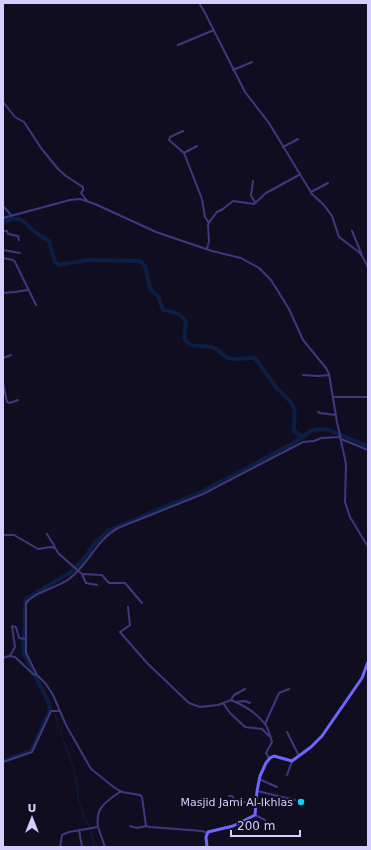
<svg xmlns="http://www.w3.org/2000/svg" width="371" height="850" font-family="'DejaVu Sans',sans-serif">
<rect width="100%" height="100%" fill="#110d21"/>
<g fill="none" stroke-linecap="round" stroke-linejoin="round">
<path stroke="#0c1e42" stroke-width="1" d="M53 713 55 714 56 718 74 770 79 801 84 817 89 826 95 847"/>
<path stroke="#0c1e42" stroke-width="4" d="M3 222 12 219H19L23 221 35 232 49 241 55 262 59 265 88 260 140 261 145 266 150 288 153 292 158 296 163 310C168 311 174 312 178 314 195 323 177 334 188 343 194 348 205 345 212 347 221 350 221 357 233 359 240 360 247 357 255 358 262 368 269 378 277 388 283 395 292 400 294 409 296 417 293 424 294 431L303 437
M3 761 28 752 32 749 50 710 48 701 24 654 23 642 25 622V604L26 599 71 572 82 561 95 543 109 530 201 492 290 445 313 430 326 429 368 446"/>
<path stroke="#3e397f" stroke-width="2" d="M199 3 204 11 245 92 269 123 312 194 324 205 332 216 339 237 360 253 365 261 368 268
M178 45 214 30
M233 70 252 62
M3 102 15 117 24 122 41 148 58 169 66 176 83 187V190L81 193 88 202
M183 131 170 137 169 140 184 153 202 199 205 217 209 223
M283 147 298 139
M184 153 197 146
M253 181 251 196 255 202
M311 192 328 183
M3 206 12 216
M3 218 70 200 80 199 95 204 156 232 212 251 241 258 259 268 271 280 289 309 303 340 326 368 329 374 337 422 346 464 345 502 350 517 368 547
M3 231H7L8 234 18 236 19 240
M352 231 362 255
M207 249 209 241 208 225 210 221 217 212 223 209 233 201 254 204 266 193 299 175
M3 250 20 253
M3 258 13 260 15 262 36 305
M3 293 15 292 27 290
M3 358 11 355
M303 375 318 376 329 375
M3 383 7 402 10 403 18 400
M333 397H368
M318 412 320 413 336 415
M341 439 368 450
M47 534 55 547
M3 535H14L38 549 51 547 55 548 59 554 82 574 102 575 109 583H125L142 603
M82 574 86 583 97 585
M128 607 130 625 120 632 147 663 189 703 200 707 218 705 231 700C243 705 257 713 265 724 269 729 270 736 272 742L266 753 269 758
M10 656 15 647 12 626 16 627 19 638 26 639
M3 658 9 656 15 657 33 674 37 675 46 684 53 695 66 725 91 769 115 788 122 792 140 795 142 797 146 826 150 827 202 831 207 833
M37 675 26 653V603C36 591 57 588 69 579 89 564 96 540 118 528L203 494 303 442 314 441 321 438 340 437
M231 700 234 695 245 689
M236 702 245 701 250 703
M223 703 230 713 245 727 262 729 270 737
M265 724 279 693 289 689
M287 732 299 756
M3 762 32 752 51 711H59
M287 775 292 761
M259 779 277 787
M257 791 295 800
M229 796H232C238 805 247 802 257 801
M255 815 265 820
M130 826 137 828 146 826
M98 827 105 847
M79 830 82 847
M60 847 62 835 69 832 98 827C95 807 106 802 121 791"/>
<path stroke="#6f67fd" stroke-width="3" d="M207 847 206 837 208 832 233 826 255 815 257 791 260 776 266 763 270 758 274 756 292 761 311 747 322 736 362 678 368 662"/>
</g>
<circle fill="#04d5f5" stroke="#110d21" stroke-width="1.5" cx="301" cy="802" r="4"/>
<g text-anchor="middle" stroke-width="4" stroke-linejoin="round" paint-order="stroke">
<g font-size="11" fill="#d5cefe" stroke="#110d21" text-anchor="end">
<text x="293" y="806">Masjid Jami Al-Ikhlas</text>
</g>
</g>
<rect width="371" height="850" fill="none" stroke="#d5cefe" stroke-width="8"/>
<g transform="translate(32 818)" stroke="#110d21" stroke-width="3" paint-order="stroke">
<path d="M0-3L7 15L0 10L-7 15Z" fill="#d5cefe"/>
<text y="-6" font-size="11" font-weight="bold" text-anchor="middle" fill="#d5cefe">U</text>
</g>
<path d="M231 830v6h69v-6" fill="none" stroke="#d5cefe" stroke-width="2"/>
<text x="237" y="830" font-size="12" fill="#d5cefe" stroke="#110d21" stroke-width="3" paint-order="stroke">200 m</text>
</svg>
